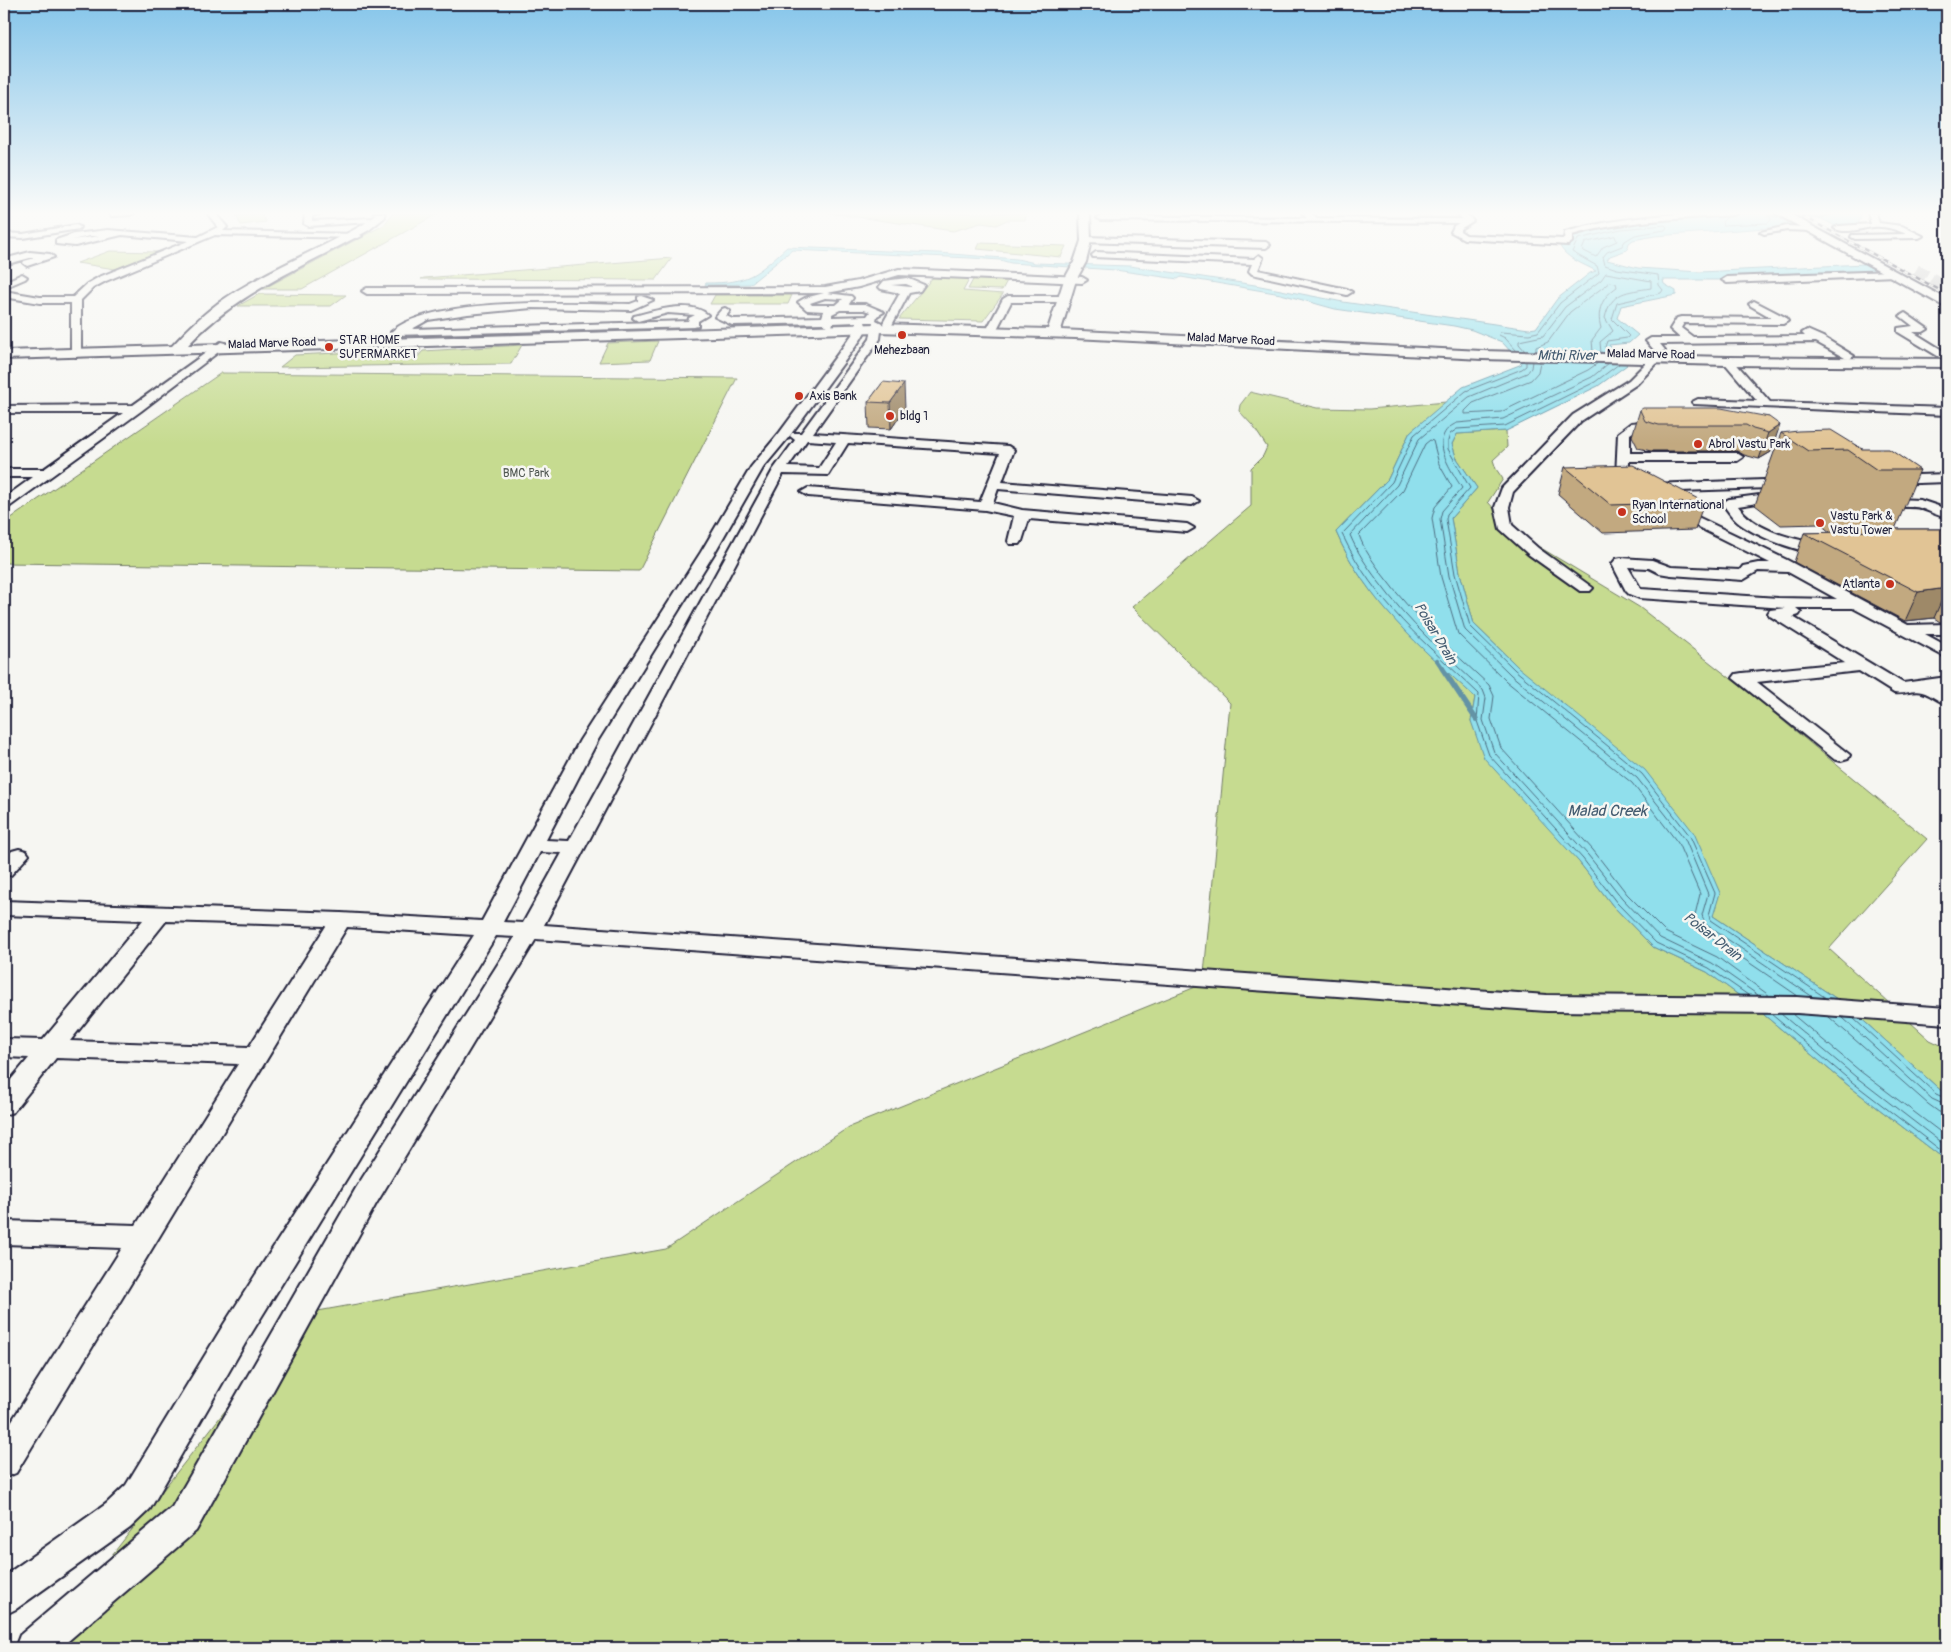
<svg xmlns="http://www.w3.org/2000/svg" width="1951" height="1652" font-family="Pangolin,sans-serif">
<rect width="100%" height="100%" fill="#f6f6f2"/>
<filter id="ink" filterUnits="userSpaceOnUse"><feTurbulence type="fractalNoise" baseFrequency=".02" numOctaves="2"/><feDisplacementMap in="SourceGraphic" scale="10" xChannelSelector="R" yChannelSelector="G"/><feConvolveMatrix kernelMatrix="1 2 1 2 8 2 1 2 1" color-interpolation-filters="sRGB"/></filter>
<g filter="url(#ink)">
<path fill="#c6db90" stroke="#747e66" d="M260 213 266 222 241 225 236 216Z
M393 213H439L302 289H263L384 225Z
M830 213H1026L1025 220H1007L996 225 981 223 953 231Z
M980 243 1066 246 1061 257 977 249Z
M110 251 158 252 115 269 77 263Z
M672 258 656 280 421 279 424 278Z
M933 277 970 278 963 291 1003 294 983 321 899 319Z
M974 278 1008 279 1002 290 968 289Z
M259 294 346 295 331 306H238Z
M715 295H792L788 304H710Z
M658 341 650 360 599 362 608 343Z
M522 345 511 364 280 367 295 355 421 349 414 361 423 351Z
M221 373 737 378 639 571 4 563V523Z
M1250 392 1317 408 1369 409 1446 402 1410 432 1388 479 1336 532C1365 600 1422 648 1475 697L1471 721 1613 906 1653 947 1707 972 1751 1004 1849 1086 1947 1161V1648H39L301 1314 666 1249 849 1127 1203 984 1230 703 1132 607 1251 506V468L1263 456 1267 447 1253 426 1239 411 1240 405Z
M1506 431 1507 447 1493 460 1496 469 1503 479 1488 502 1516 533 1639 607 1753 696 1927 839 1829 949 1930 1040 1947 1048V1096L1846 1005 1713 916 1518 667 1474 624 1460 573 1451 518 1477 488 1456 457 1452 444 1457 434Z"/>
<path fill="#90dfec" stroke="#6493a5" d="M1756 213H1770L1794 226 1655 236 1633 240 1629 243 1627 250 1610 256 1607 260 1638 268 1700 272 1864 264 1879 272 1722 280H1663L1664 284 1676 291V295L1621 306 1617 318 1638 335 1629 343 1609 345 1627 365 1598 386 1506 431 1457 434 1452 444 1456 457 1477 488 1451 518 1460 573 1474 624 1518 667 1645 770 1694 833 1720 893 1713 916 1846 1005 1947 1096V1161L1849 1086 1751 1004 1707 972 1653 947 1613 906 1579 862 1484 758 1471 721 1475 697C1421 648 1365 600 1336 532L1388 479 1410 432 1463 387 1522 364 1502 342 1472 330 1454 326 1335 309 1281 294 1181 277 1178 279 1115 270 1011 263 1000 260 971 258 792 250 750 284 705 285 706 283C750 283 755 275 787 247L938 253 1017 259 1035 263 1130 266 1255 285 1343 302 1529 329 1536 328 1557 299 1590 273 1596 271C1584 264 1564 258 1559 244L1573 242 1567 240 1570 235C1630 218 1694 218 1756 213Z
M1811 213H1861L1860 220 1856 226 1837 227Z"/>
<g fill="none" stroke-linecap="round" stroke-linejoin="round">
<path stroke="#4e6e82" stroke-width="1" d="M1727 217 1722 222 1723 225 1768 223 1771 220 1769 213
M1615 236 1617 241 1603 247 1596 257 1582 250 1585 243Z
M1517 351 1505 338 1499 335 1500 332 1529 334 1538 332 1560 303 1599 273 1597 266 1572 252 1578 239 1621 229 1665 225 1667 227 1665 230 1635 235 1625 241 1622 246 1607 252 1603 257 1605 265 1617 269 1658 275 1659 285 1663 290 1661 293 1617 303 1612 319 1629 336 1627 338 1607 341 1605 347 1610 353
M1525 351 1519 344V341L1543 336 1565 307 1601 280 1606 273 1651 281V288C1627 292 1611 291 1605 318L1613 331 1600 342 1601 353
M1536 351V347L1548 342 1570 312 1610 282 1616 283 1617 287C1602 297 1596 311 1601 328L1592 340 1593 352
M1526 361V366L1522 369 1466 391 1414 435 1392 482 1342 534C1375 604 1425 642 1479 694L1477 721 1489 755 1583 859 1617 903 1656 943 1709 968 1748 995
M1532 361 1531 368 1527 373 1469 397 1419 439 1397 485 1350 535C1357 552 1367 566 1378 581 1409 623 1445 655 1483 690L1486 698 1483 720 1494 752 1588 855 1622 898 1660 938 1712 963 1758 995
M1540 362 1538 372 1531 380 1473 403 1465 411V414L1501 412 1588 370 1598 363
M1609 363 1592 377 1503 419 1457 423C1426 436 1451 470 1462 488L1442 511 1440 519 1449 576 1465 630 1511 675 1637 778 1685 839 1708 894 1702 915 1705 924 1813 997
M1619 364 1595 382 1505 426 1457 429 1450 434 1448 441V449L1470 488 1447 514 1446 519 1455 574 1470 626 1515 670 1642 774 1690 836 1715 893 1709 915 1710 920 1826 998
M1770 996 1717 957 1665 932 1627 894 1593 850 1501 748 1491 719 1494 696 1489 685C1451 650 1413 616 1382 574 1373 561 1364 550 1359 535L1403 490 1425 444 1430 440 1433 441 1439 464 1452 487 1435 507 1432 518 1441 577 1458 634 1506 681 1632 783 1678 843 1700 894 1695 915 1700 929 1798 996
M1771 1014 1852 1082 1947 1155
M1781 1014 1856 1077 1947 1147
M1792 1014 1860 1071 1947 1137
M1829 1017 1928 1104 1939 1112 1947 1113
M1843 1018 1932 1099 1947 1106
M1853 1018 1936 1094 1947 1099"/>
<path stroke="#6493a5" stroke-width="2.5" d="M1768 216 1820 218 1835 213"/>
<path stroke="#6493a5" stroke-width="4.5" d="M1437 660 1443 669"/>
<path stroke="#6493a5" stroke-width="5.5" d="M1442 668 1476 719"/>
<path stroke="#cccccd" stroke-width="12" stroke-dasharray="12 5.5" stroke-linecap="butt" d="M1916 270 1947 287"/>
<defs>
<path id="minor" d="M109 213H134L130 215 112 216Z
M207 213H215L227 227 223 231 358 234 362 236 358 238 215 235 106 281 93 288 81 300V354L76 357 71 354V303H40L4 297V291L40 297H73L87 284 99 277 188 241 122 235 75 246 56 244V240L74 234 108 230 198 237 218 227ZM90 236H99L72 240Z
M305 213H323L312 216V221L370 218 374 220 370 222 308 226 304 224Z
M1302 213H1311L1317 218 1462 219 1457 213H1466L1473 221 1460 229V231L1466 235 1564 239 1565 232C1622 216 1678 213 1737 213L1733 215C1679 219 1625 220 1572 235V242L1568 245 1464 239 1451 232 1454 226 1459 223 1101 220 1097 218 1101 216 1307 218Z
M1868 213H1876L1879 223 1902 226 1923 236 1919 238 1855 239 1851 237 1852 235 1906 234C1897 230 1884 226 1874 227 1862 228 1845 235 1834 228L1838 226 1871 224Z
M76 225 80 227 79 229 23 238 4 237V233L23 234Z
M1787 226 1810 227 1814 229 1810 231 1787 230 1764 234 1760 232Z
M1086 237 1266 242 1270 245 1266 248 1083 242V238Z
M30 252 50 254 54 257 27 266 23 263 24 261 35 258H30L4 265V259Z
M1096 252 1254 259 1259 255 1263 258 1258 270 1347 289 1352 292 1347 295 1252 274 1249 271 1252 264 1093 257 1092 255Z
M899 269 1082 277 1087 280 1082 283 899 275 859 287 827 293 851 296 853 298 849 304H865L884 312 877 316 876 320 882 323 880 339 813 433 1008 446 1014 450 1002 482 1192 497 1199 501 1192 505 998 489 993 503 1022 510 1187 524 1194 528 1187 532 1029 519 1022 541 1020 544H1010L1008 541 1014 516 985 510 808 496 801 492 808 488 980 502 1000 453 848 443 828 475 783 474 544 925 1547 995 1797 997 1947 1008V1024L1797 1013 1547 1011 536 939 376 1204 196 1531 60 1648H15L20 1635 172 1507 356 1188 515 937 496 936 246 1342 150 1509 130 1528 16 1609 4 1615V1576L106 1504 126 1485 224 1324 474 935 347 927 16 1473 4 1478V1433L122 1248 4 1244V1221L136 1225 238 1064 56 1058 13 1112 4 1115V1088L29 1058 4 1057V1039L43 1040 143 920 4 915V901L341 913 482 921 580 740 701 552 751 467 780 432 857 328 856 322 833 323 832 326 828 327 823 323 732 325 715 317 722 309 725 308 730 311 726 316 733 319 822 317 824 311 807 310 798 302 805 298 824 293 367 294 362 291 367 288 825 287 858 281ZM825 298 843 299 836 305H812L810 303ZM840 310H864L870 312 867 316 832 317V314ZM865 322H873L870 339 801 433H792L790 436 795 440 773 470 569 841 546 840 598 740 715 552 763 468 788 438 861 339 867 328ZM807 440 836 442 819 468 788 467ZM540 852 562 853 523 923 503 922ZM166 921 326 926 249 1047 70 1041Z
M1892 271 1897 274 1895 276 1727 283 1722 280 1727 277Z
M22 274 27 277 25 279 4 288V282Z
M907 278 924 285 920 291 909 293 892 325H884L883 323 900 293 881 289 879 287 884 281ZM906 284 911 286V287L891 285Z
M641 296 653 300 631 310 532 308 468 314 428 320 412 329 688 321 689 318 695 315 668 313 638 321 633 318 634 316C654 311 691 299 708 315L698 321V326L694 327 396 335 391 332C430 296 575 303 630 304L638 301V297Z
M1008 296H1064L1069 299 1064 302H1011L997 329H989L988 327 1003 299Z
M1754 301 1785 317 1788 321 1783 324 1684 323 1681 328 1693 337 1805 336 1802 333 1807 330 1823 337 1854 356 1849 359 1845 358 1816 342 1660 344 1665 350 1660 353 1656 352 1646 341 1651 338H1680L1670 329 1677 318 1681 317 1772 318 1751 306 1749 304Z
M1905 313 1928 329 1923 332H1913L1947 353V359L1941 358 1898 332V328L1913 326 1900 316Z
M221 342 225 343 226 345 225 347 141 411 9 507 4 508V498L33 477H4V469H44L123 413H4V406L133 405Z
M1655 357 1660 360 1637 384 1581 421 1513 492 1509 507 1512 525 1538 548 1593 588 1590 591H1580L1528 554 1500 529 1495 507 1502 488 1573 415 1629 380 1651 358Z
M1728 358 1732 359 1770 402 1947 408V415L1694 404 1692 402 1698 399 1757 401 1723 361Z
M1660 420 1666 424 1664 427 1638 429 1630 434V453H1737L1743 457 1737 461H1629V477L1638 488 1631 492 1626 491 1616 477 1618 433 1631 423Z
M1947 474V482L1890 484 1883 480 1890 476Z
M1791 479 1798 483 1796 486 1774 488 1783 494 1777 500 1738 506C1758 535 1800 539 1831 547L1833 550 1831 553C1811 558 1757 537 1740 524 1732 518 1728 511 1722 503L1729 499 1767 494 1765 491 1769 488 1650 492 1643 488 1650 484Z
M1880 494 1895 499 1920 500 1947 509V518C1938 516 1929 511 1920 508 1905 504 1885 513 1873 498Z
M1675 506 1787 560 1908 625 1947 624V634H1925L1947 646V658L1853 608H1796L1801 612 1799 615 1793 617 1903 683 1947 677V687L1941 688 1947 692V704C1938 702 1931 694 1922 692 1913 689 1903 695 1894 693L1859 671 1757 682 1850 755 1848 759 1841 761 1834 759 1733 678 1736 674 1742 673 1845 663 1770 616 1768 613 1770 610 1785 608 1639 598 1629 594 1626 591 1612 564 1616 559 1621 558 1652 560 1671 567 1740 570 1743 566 1758 563H1770L1670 513 1668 510ZM1628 567 1649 568 1659 573 1671 575 1743 580 1758 571 1788 572 1837 599 1778 598 1641 589Z
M19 849 26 851 29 855 11 875 4 876V858L12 851Z"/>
<path id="major" d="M374 213H384L385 217 369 230C306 266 238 291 188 345L877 324 1048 329 1064 280 1074 262 1081 241 1080 213H1090L1091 241 1086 262 1076 280 1061 330 1482 351 1728 357 1947 359V367L1728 365 1482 359 1075 338 877 332 4 359V351L172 346C186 331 201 316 217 304 262 272 314 252 361 226L375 216Z
M1775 213H1788L1947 299V308Z"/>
</defs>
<use href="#minor" stroke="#22223b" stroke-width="4"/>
<use href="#major" stroke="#22223b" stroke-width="4"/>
<use href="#minor" fill="#f6f6f2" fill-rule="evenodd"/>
<use href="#major" fill="#f6f6f2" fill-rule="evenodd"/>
<defs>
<path id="rail" d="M1797 213 1947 294"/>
</defs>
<use href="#rail" stroke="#22223b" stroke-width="2.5"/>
<use href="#rail" stroke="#f6f6f2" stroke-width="2" stroke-dasharray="5" stroke-linecap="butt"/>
</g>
<path fill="#c2a980" stroke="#22223b" d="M883 382 905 409 891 429 869 428 868 402Z
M1640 410 1769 417 1771 452 1759 459 1744 455 1737 451H1651L1638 448 1632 436Z
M1781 433 1862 449 1920 470 1895 529H1947V622H1940L1934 618 1905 621 1794 562 1804 533H1831L1820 524 1781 525 1755 505Z
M1565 467 1704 502 1695 530 1603 533 1558 494Z"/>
<path fill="#9e8968" stroke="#22223b" d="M904 384 905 409 891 429 890 403Z
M1780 425 1771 452 1759 459 1768 433Z
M1947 588 1934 618 1905 621 1918 592Z"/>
<path fill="#e1c495" stroke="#22223b" d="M883 382 904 384 890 403 868 402Z
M1643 408H1721L1769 417 1780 425 1768 433 1753 429 1746 425H1659L1645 421 1640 410Z
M1831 430 1862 449H1889L1920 470H1877L1848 450 1808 451 1781 433 1798 431Z
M1633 465 1704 502 1611 505 1565 467Z
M1874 529H1947V588L1918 592 1804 533 1877 531Z"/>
</g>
<linearGradient id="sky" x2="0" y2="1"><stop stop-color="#85c5ea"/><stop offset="0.48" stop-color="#fbfbf9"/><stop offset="1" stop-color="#fbfbf9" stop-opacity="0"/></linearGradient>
<rect width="1951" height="444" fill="url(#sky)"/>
<g fill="#c8321e" stroke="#f6f6f2" stroke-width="2">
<circle cx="902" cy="335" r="5"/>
<circle cx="329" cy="347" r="5"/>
<circle cx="799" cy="396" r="5"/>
<circle cx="890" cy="416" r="5"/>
<circle cx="1698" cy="444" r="5"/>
<circle cx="1622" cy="512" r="5"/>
<circle cx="1820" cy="523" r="5"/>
<circle cx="1890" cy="584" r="5"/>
</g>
<g text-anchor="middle" stroke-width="5" stroke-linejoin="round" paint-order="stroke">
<g font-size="12" fill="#22223b" stroke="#f6f6f2">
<text transform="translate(1231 339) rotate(3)" y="4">Malad Marve Road</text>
<text transform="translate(272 343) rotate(-2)" y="4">Malad Marve Road</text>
<text transform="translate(1651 354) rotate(1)" y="4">Malad Marve Road</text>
</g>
<g font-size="12" fill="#22223b" stroke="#f6f6f2" text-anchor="start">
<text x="339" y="344">STAR HOME<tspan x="339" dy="14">SUPERMARKET</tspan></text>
<text x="902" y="354" text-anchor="middle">Mehezbaan</text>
<text x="809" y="400">Axis Bank</text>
<text x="900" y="420">bldg 1</text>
<text x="1708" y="448">Abrol Vastu Park</text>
<text x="1632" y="509">Ryan International<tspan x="1632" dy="14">School</tspan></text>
<text x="1830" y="520">Vastu Park &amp;<tspan x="1830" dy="14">Vastu Tower</tspan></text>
<text x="1880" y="588" text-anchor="end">Atlanta</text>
</g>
<g font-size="12" fill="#535a54" stroke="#f6f6f2">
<text x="526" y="477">BMC Park</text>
</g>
<g font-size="14" font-style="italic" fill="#435b70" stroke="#f6f6f2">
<text x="1567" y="360">Mithi River</text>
<text transform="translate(1436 633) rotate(59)" y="5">Poisar Drain</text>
<text transform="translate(1713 936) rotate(38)" y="5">Poisar Drain</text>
</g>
<g font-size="16" font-style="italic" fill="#435b70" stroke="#f6f6f2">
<text x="1607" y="816">Malad Creek</text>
</g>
</g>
<rect width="1951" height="1652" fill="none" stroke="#f6f6f2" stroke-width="20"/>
<rect x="10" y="10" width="1931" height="1632" fill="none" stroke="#22223b" stroke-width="2" filter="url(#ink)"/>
</svg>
